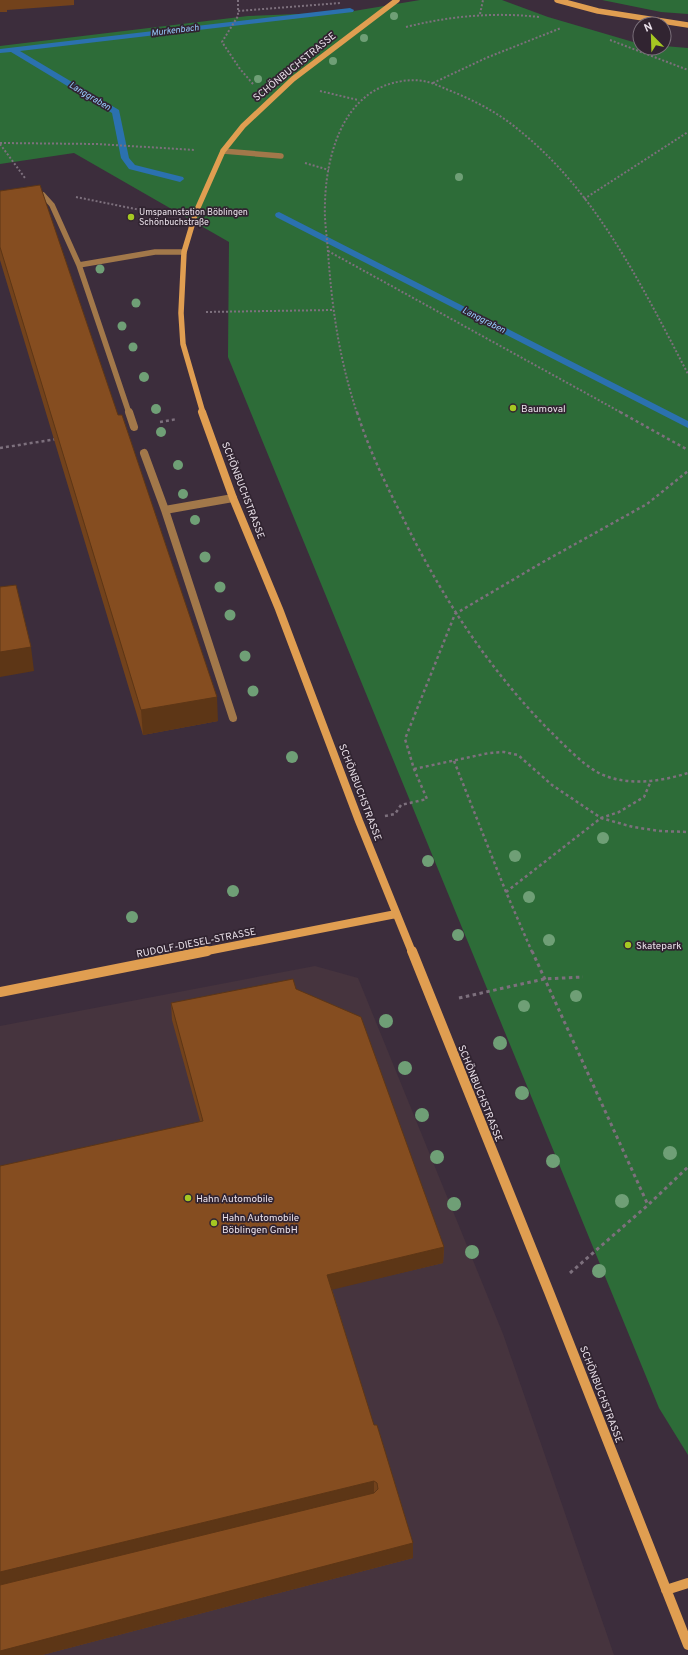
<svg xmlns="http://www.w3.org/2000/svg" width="688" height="1655" font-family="Overpass,sans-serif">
<rect width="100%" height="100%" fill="#3c2d3c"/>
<path fill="#46343e" d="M315 966 358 978 503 1334 614 1655H0V1026Z"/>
<path fill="#2d6c38" d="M420 0H502L548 17 640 44V48H664V46L688 48V1455L659 1408 228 357 229 242 74 153 0 164V46L248 16 348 12Z
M602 0H688V14L661 12Z"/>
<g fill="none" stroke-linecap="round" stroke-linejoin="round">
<path fill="#2b71af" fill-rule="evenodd" d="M350 8 354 10 353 12 20 51 119 110 129 158 135 165 183 177 184 179 180 182 129 169 121 158 112 113 11 52 0 53V49Z
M279 212 688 421V428L276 217 275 215 276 213Z"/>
<path stroke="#7d707d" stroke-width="2" stroke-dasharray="2 2" stroke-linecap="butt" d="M238 0V11
M480 14 483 0
M406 27C450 16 494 12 539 17
M610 40 688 70
M433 83 486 58 561 28
M253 84 240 69 222 42 238 16V11L340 3
M320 91 358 100
M0 143 97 144 195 150
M0 144 25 178
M305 163 329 170
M76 197 170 216
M584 199 688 132
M328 251 622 413
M206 312 332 310
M357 413C339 358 332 309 328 252 327 236 324 220 325 203 326 157 342 96 393 83 404 80 417 79 428 82 436 84 443 88 451 91 475 101 499 113 520 131 597 193 643 288 688 374"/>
<path stroke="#7d707d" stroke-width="2.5" stroke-dasharray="3 3" stroke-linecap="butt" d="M357 412C369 450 386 485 404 520 441 595 486 665 545 726 558 739 582 764 597 772 625 787 659 782 688 773
M620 412 688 450
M160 422 177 419
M0 448 57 439
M454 761 506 892 532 952
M414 769 489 753 504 752 518 755 552 785 601 818 633 827 660 831 688 832
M385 816 395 814 401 805 427 799 414 769 405 739 455 614 543 562 647 504 688 471
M506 892 601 818 619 812 644 797 650 783"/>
<path stroke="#7d707d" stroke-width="3" stroke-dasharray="3.5 3.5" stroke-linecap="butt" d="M532 951 648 1205
M459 998 544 979 583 977
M570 1273 648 1205 688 1167"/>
<path stroke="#a2784a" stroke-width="5.5" d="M223 151 281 156
M43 195 52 205 79 265 129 413
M79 265 155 252H184"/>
<path stroke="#a2784a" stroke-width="8" d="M129 412 134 427
M144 453 165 510 233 718
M165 510 233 498"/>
<path stroke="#e09e51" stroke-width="5.5" d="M557 0 598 11 688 25
M203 413 183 344 181 313 184 252 196 212 223 151 243 126 293 79 397 0"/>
<path stroke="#e09e51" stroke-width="8" d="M202 412 233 498 279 609 359 821 412 952
M202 952 396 914"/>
<path stroke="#e09e51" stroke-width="10" d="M412 951 549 1292 688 1645
M0 992 207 951
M666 1590 688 1583"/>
</g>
<g fill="#6f9f76">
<circle cx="394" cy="16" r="4"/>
<circle cx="364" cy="38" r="4"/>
<circle cx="333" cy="61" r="4"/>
<circle cx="258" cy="79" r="4"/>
<circle cx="459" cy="177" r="4"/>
<circle cx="100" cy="269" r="4.5"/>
<circle cx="136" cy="303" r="4.5"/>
<circle cx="122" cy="326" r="4.5"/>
<circle cx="133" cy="347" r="4.5"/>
<circle cx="144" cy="377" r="5"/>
<circle cx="156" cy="409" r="5"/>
<circle cx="161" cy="432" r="5"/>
<circle cx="178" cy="465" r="5"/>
<circle cx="183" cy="494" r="5"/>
<circle cx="195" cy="520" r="5"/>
<circle cx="205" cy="557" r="5.5"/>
<circle cx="220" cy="587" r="5.5"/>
<circle cx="230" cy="615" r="5.5"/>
<circle cx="245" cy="656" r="5.5"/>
<circle cx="253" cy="691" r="5.5"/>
<circle cx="292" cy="757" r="6"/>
<circle cx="603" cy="838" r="6"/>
<circle cx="515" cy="856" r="6"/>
<circle cx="428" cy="861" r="6"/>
<circle cx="233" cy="891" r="6"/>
<circle cx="529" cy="897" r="6"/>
<circle cx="132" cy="917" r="6"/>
<circle cx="458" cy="935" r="6"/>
<circle cx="549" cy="940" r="6"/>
<circle cx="576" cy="996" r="6"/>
<circle cx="524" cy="1006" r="6"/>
<circle cx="386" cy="1021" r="7"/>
<circle cx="500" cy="1043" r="7"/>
<circle cx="405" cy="1068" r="7"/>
<circle cx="522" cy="1093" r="7"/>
<circle cx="422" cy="1115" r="7"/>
<circle cx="670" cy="1153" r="7"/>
<circle cx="437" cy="1157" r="7"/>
<circle cx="553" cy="1161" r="7"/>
<circle cx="622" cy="1201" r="7"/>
<circle cx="454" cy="1204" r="7"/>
<circle cx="472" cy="1252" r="7"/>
<circle cx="599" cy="1271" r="7"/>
</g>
<path fill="#72421c" d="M0 0H74V5L7 10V12H0Z
M0 191 218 721 143 735 0 260Z
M296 989 444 1247 443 1263 332 1289 413 1558 42 1655 200 1121 172 1020 171 1003Z"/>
<path fill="#5d3616" d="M31 647 34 671 0 677V652Z
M217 697 218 721 143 735 141 710Z
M444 1247 443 1263 327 1291V1275Z
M374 1481V1496L0 1588V1572Z
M413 1543V1558L42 1655H0V1651Z"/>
<path fill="#854d20" stroke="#5d3616" d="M40 185 118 415H122L217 697 141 710 0 247V191Z
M16 585 31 647 0 652V587Z
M293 979 296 989 361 1017 444 1247 327 1275 374 1425H377L413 1543 0 1651V1585L374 1493 378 1489 377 1483 374 1481 0 1572V1166L203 1121 171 1003Z"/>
<g fill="#a5c822" stroke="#312431" stroke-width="1.5">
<circle cx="131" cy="217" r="4"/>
<circle cx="513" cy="408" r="4"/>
<circle cx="628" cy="945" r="4"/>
<circle cx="188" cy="1198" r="4"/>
<circle cx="214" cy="1223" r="4"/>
</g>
<g text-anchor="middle" stroke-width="3.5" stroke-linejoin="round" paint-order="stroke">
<g font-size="9" font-style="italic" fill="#98cbfe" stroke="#312431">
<text transform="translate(175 30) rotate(-7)" y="3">Murkenbach</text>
<text transform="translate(90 96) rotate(31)" y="3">Langgraben</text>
<text transform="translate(484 320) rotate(27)" y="3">Langgraben</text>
</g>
<g font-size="9" fill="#eae1ea" stroke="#312431" text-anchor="start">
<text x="139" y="215">Umspannstation Böblingen<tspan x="139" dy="10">Schönbuchstraße</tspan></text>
</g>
<g font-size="10" fill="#eae1ea" stroke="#312431">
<text transform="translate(294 66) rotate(-39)" y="4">SCHÖNBUCHSTRASSE</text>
<text transform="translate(244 490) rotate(69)" y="4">SCHÖNBUCHSTRASSE</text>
<text transform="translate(361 792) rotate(69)" y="4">SCHÖNBUCHSTRASSE</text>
<text transform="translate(196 942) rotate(-11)" y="4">RUDOLF-DIESEL-STRASSE</text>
<text transform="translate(481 1093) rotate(68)" y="4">SCHÖNBUCHSTRASSE</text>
<text transform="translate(602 1394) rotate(69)" y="4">SCHÖNBUCHSTRASSE</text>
</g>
<g font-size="10" fill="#eae1ea" stroke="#312431" text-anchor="start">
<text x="521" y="412">Baumoval</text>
<text x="636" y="949">Skatepark</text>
<text x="196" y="1202">Hahn Automobile</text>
<text x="222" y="1221">Hahn Automobile<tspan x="222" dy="12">Böblingen GmbH</tspan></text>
</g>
</g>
<g transform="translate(652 36) rotate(337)"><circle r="19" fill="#312431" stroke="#7b707b"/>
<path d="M0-3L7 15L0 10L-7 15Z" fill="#a5c822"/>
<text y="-6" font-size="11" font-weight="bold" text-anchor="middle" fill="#eae1ea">N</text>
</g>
</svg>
